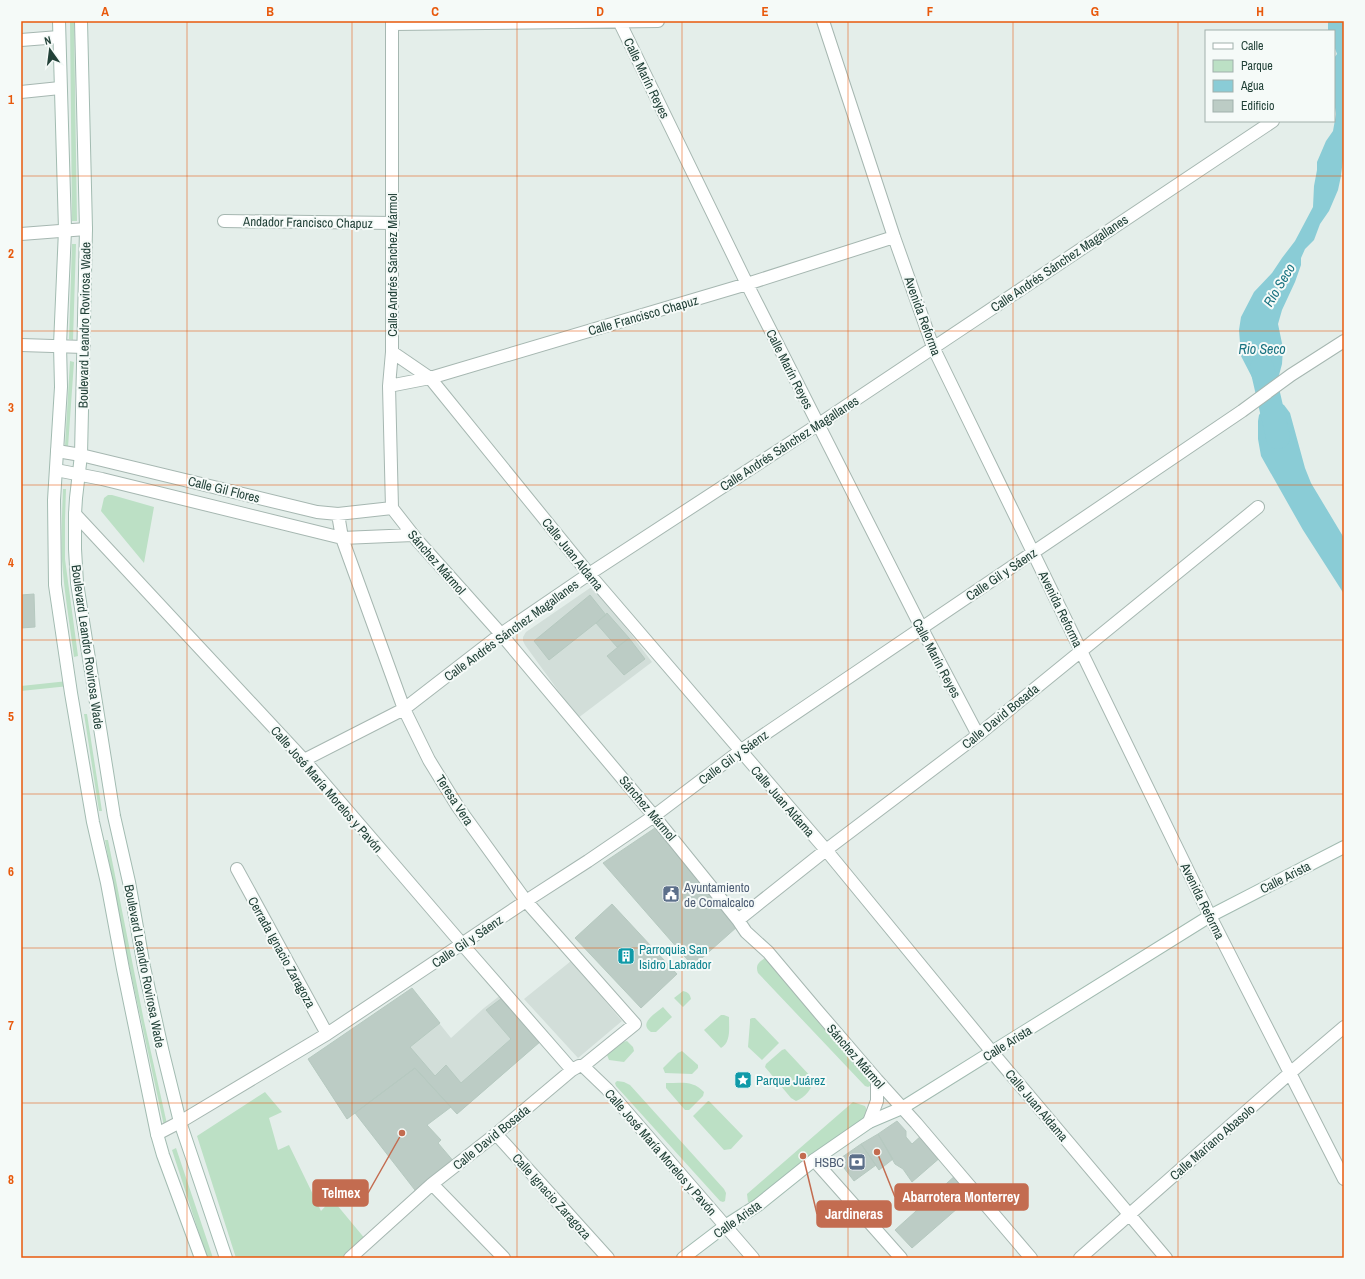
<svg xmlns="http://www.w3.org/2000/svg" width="1365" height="1279" font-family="'Archivo Narrow',sans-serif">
<rect width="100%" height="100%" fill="#e4eeea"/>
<path fill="#d2ded9" d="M595 587 652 662 578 718 525 645 523 641V637L526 632 590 588Z
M571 961 622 1021 578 1058 524 999Z
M412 989 451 1038 484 1008 502 994 541 1041 457 1114 415 1069 347 1119 308 1059Z"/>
<path fill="#bce0c5" d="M70 21H74L77 221H72Z
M72 244H76L73 340 69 339Z
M70 361 74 362 68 447 65 446Z
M63 489H66L65 520V559L78 656 74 657C70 625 64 592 62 560 61 536 62 513 63 489Z
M108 495H112L154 507 144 563 101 511 104 498Z
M68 681 69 686 21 691V686Z
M84 714H87L102 811H99Z
M105 840H108L144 1021 167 1124 164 1126 120 923Z
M765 958 871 1081 872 1085 868 1087 865 1086 758 973C755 965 759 962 765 958Z
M683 991C688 992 690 994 691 999L683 1007 674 998Z
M663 1007 672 1017 656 1032H651C638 1023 655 1014 663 1007Z
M721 1015H724L729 1017V1018C729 1029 731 1042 721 1048L704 1030Z
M752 1018H755L779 1043 762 1060 748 1047 750 1022V1019Z
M627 1041 633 1047 634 1051 624 1062 609 1060 607 1055 623 1042Z
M785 1049 813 1079C813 1088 805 1098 796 1101L791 1098 765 1067 766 1064 782 1050Z
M682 1051 698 1065V1068L692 1074 665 1073 663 1068 678 1053Z
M617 1081 624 1082 630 1085 724 1189 726 1193 725 1201 723 1202 720 1201 616 1086 615 1083Z
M666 1083C681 1083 693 1080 704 1092L703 1096 689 1110H685L666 1088Z
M265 1092 282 1112 269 1118 278 1150 289 1145 321 1211 332 1199 366 1240 344 1258H236L197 1136Z
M708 1101H709L743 1136 731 1149 724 1150 693 1116Z
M853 1102 865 1106 868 1112 865 1119 753 1202H748L747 1194Z
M176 1148 213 1258H207L172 1150Z"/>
<path fill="#8accd6" d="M1328 21H1344V151L1341 176 1338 190 1329 211 1320 224 1314 240 1305 249 1301 258V265L1295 282 1282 310 1278 324 1283 348 1282 364 1278 379 1261 391 1256 385 1241 356 1239 330 1241 317 1254 292 1272 273 1282 258 1295 241 1313 207 1314 186 1317 170V162L1326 141 1333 131 1336 114 1334 101V58L1337 54 1334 46V31H1328Z
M1280 403 1284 405 1290 413 1305 468 1311 483 1344 538V594L1303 530 1261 456 1258 439V421L1259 415 1263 410 1270 406Z"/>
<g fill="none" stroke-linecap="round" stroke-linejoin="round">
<path stroke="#8accd6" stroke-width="24" d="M1262 368 1278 437"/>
</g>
<path fill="#bcccc5" stroke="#b6c9c0" d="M34 594 35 627 21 628V595Z
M590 595 606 615 549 660 534 641Z
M607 613 629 638 617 647 596 623Z
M629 638 645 659 624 675 607 656Z
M655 828 738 926 693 966 603 863Z
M612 904 677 974 641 1008 575 938Z
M412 988 440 1023 410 1047 435 1076 446 1065 461 1083 511 1039 486 1010 502 998 541 1041 457 1114 415 1068 347 1119 308 1059Z
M415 1068 451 1107 427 1125 441 1140 438 1143 455 1163 418 1194 355 1113Z
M897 1121 906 1131V1137L912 1144 922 1135 942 1156 912 1182 903 1169 895 1164 878 1134Z
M878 1134 893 1159 879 1170 861 1144Z
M861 1144 876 1165 854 1181 838 1160Z
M957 1174 974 1194 912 1248 895 1230Z"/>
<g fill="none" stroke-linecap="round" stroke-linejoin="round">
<defs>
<path id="street" d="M392 21V352L389 386 392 508
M619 21 747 284 921 627 978 735
M823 21 894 237 933 347 1210 916 1344 1179
M392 24 658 21
M21 40 59 37
M21 92 60 88
M224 221 393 223
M21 234 86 229
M21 345 84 347
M392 352 430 378 589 574 826 850 992 1052 1166 1258
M389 386 430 378 747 284 894 237
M57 451 81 455 317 512 338 514 392 508
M56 470 102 479 342 538 413 535
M392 508 417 540 501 634 654 816 738 920 746 932 768 952 816 1009 877 1080 916 1123 1031 1258
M75 514 304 760 462 944 572 1070
M338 514 342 538 404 709 429 760 458 807 526 901 635 1024 583 1066H579L572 1070 496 1134 432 1184 350 1258
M304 760 404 709 501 634 589 574 819 424 1273 121
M237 869 327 1034
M738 920 826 850 978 735 1258 507
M583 1066 607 1089 753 1258
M869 1122 877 1101V1080
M157 1134 180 1122 327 1034 526 901 588 861 654 816 740 751 1242 411 1291 375 1344 341
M496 1134 608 1258
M814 1160 901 1258
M432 1184 504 1258
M1080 1258 1290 1073 1344 1027"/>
<path id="secondary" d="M59 21 65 230 60 345 61 387 54 500 55 585 71 693 93 822 107 883 123 969 157 1134 163 1155 201 1258
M81 21 86 229 81 455 76 498 75 514V549L77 583 114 816 129 882 144 967 163 1053 180 1122 226 1258
M683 1258 725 1226 758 1205 814 1160 869 1122 902 1108 1210 916 1344 847"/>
</defs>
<use href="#street" stroke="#a6b7b1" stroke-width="14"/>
<use href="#secondary" stroke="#a2bbb1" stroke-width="14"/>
<use href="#street" stroke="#fff" stroke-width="12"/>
<use href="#secondary" stroke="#fff" stroke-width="12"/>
</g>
<path fill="none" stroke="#e8590c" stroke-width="1" stroke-opacity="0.55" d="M187 21V1258M352 21V1258M517 21V1258M682 21V1258M848 21V1258M1013 21V1258M1178 21V1258M21 176H1344M21 331H1344M21 485H1344M21 640H1344M21 794H1344M21 948H1344M21 1103H1344"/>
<defs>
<symbol id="civic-square" viewBox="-11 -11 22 22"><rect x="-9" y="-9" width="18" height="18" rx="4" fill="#5c6f8a" stroke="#f5faf8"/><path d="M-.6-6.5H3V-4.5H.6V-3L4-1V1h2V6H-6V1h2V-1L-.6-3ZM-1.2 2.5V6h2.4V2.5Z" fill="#fff"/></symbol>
<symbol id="building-square" viewBox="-11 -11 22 22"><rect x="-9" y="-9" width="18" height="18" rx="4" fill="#0f9aa8" stroke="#f5faf8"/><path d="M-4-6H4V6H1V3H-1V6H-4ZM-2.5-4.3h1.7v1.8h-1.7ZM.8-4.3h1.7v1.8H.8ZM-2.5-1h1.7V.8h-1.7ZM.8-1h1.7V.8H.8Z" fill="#fff"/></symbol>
<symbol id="sight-square" viewBox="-11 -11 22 22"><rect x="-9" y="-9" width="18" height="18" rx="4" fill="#0f9aa8" stroke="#f5faf8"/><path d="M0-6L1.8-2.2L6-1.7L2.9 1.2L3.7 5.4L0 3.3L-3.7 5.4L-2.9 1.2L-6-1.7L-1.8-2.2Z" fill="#fff"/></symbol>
<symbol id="bank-square" viewBox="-11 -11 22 22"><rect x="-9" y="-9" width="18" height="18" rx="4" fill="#5c6f8a" stroke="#f5faf8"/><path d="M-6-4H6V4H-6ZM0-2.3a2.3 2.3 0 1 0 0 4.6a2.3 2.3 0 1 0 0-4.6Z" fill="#fff"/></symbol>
</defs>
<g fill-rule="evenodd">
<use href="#civic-square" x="661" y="884" width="20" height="20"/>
<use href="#building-square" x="616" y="946" width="20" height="20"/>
<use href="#sight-square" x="733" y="1070" width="20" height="20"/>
<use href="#bank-square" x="847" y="1152" width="20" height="20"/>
</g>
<g text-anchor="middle" stroke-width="4" stroke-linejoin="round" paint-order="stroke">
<g font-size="13" fill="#224138" stroke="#f5faf8">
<text transform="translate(647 78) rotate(64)" y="5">Calle Marín Reyes</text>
<text transform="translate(308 222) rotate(1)" y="5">Andador Francisco Chapuz</text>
<text transform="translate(1059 263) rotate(-34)" y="5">Calle Andrés Sánchez Magallanes</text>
<text transform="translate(392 265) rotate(-90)" y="5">Calle Andrés Sánchez Mármol</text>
<text transform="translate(643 315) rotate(-16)" y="5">Calle Francisco Chapuz</text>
<text transform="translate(923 316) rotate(70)" y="5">Avenida Reforma</text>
<text transform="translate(84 325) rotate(-89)" y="5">Boulevard Leandro Rovirosa Wade</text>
<text transform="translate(790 369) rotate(63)" y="5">Calle Marín Reyes</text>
<text transform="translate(789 443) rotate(-33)" y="5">Calle Andrés Sánchez Magallanes</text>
<text transform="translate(224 489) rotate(14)" y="5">Calle Gil Flores</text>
<text transform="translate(573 554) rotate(51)" y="5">Calle Juan Aldama</text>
<text transform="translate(437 562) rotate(49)" y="5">Sánchez Mármol</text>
<text transform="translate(1001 574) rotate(-34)" y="5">Calle Gil y Sáenz</text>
<text transform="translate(1061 609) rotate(64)" y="5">Avenida Reforma</text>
<text transform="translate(511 630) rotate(-36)" y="5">Calle Andrés Sánchez Magallanes</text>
<text transform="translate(88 647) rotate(82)" y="5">Boulevard Leandro Rovirosa Wade</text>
<text transform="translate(937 658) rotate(62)" y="5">Calle Marín Reyes</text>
<text transform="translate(1000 716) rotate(-39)" y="5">Calle David Bosada</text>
<text transform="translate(733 757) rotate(-36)" y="5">Calle Gil y Sáenz</text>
<text transform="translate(327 789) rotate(49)" y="5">Calle José María Morelos y Pavón</text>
<text transform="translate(455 800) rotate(57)" y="5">Teresa Vera</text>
<text transform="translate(783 801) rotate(49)" y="5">Calle Juan Aldama</text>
<text transform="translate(648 808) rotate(50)" y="5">Sánchez Mármol</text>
<text transform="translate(1285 877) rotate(-27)" y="5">Calle Arista</text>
<text transform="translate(1203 901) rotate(64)" y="5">Avenida Reforma</text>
<text transform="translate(467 941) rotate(-34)" y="5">Calle Gil y Sáenz</text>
<text transform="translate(282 952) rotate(61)" y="5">Cerrada Ignacio Zaragoza</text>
<text transform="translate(145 966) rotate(79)" y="5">Boulevard Leandro Rovirosa Wade</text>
<text transform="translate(1007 1043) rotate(-32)" y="5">Calle Arista</text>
<text transform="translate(856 1056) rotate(49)" y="5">Sánchez Mármol</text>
<text transform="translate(1037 1105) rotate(50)" y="5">Calle Juan Aldama</text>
<text transform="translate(491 1137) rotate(-39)" y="5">Calle David Bosada</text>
<text transform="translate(1212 1142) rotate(-41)" y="5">Calle Mariano Abasolo</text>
<text transform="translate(661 1152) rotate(49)" y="5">Calle José María Morelos y Pavón</text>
<text transform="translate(552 1196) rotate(48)" y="5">Calle Ignacio Zaragoza</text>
<text transform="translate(737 1219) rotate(-35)" y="5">Calle Arista</text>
</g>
<g font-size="13" fill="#4e5e75" stroke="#f5faf8" text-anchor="start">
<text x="684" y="892">Ayuntamiento<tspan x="684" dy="15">de Comalcalco</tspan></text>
<text x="844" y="1167" text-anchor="end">HSBC</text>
</g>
<g font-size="13" fill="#0d838f" stroke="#f5faf8" text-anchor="start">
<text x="639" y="954">Parroquia San<tspan x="639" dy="15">Isidro Labrador</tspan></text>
<text x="756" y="1085">Parque Juárez</text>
</g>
<g font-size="14" font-style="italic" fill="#197381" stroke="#f5faf8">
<text transform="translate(1279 285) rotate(-59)" y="5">Río Seco</text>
<text x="1262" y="354">Rio Seco</text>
</g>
</g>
<path fill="none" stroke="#c36c50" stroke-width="1.5" d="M402 1133L368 1193M877 1152L895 1197M803 1156L817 1214"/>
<g fill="#c36c50" stroke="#f5faf8" stroke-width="1.5">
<circle cx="402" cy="1133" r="4"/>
<circle cx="877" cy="1152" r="4"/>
<circle cx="803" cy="1156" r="4"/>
</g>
<g fill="#c36c50" stroke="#c36c50" stroke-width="1.5">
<rect x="313" y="1180" width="55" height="26" rx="4"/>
<rect x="895" y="1184" width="133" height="26" rx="4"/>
<rect x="817" y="1201" width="74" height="26" rx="4"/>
</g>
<g font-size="14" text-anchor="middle" font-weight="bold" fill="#fff">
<text x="341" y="1198">Telmex</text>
<text x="961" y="1202">Abarrotera Monterrey</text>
<text x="854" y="1219">Jardineras</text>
</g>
<rect width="1365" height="1279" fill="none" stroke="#f5faf8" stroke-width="44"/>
<rect x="1205" y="30" width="130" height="92" fill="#f5faf8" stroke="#a1b0ab"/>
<rect x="1213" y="43" width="20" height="6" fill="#ffffff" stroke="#a1b0ab"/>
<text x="1241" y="50" font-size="12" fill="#224138">Calle</text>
<rect x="1213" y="60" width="20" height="12" fill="#bce0c5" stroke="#a1b0ab"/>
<text x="1241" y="70" font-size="12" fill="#224138">Parque</text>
<rect x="1213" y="80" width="20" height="12" fill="#8accd6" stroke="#a1b0ab"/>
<text x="1241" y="90" font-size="12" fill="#224138">Agua</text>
<rect x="1213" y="100" width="20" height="12" fill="#bcccc5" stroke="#a1b0ab"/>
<text x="1241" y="110" font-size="12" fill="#224138">Edificio</text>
<g transform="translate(50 50) rotate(346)" stroke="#f5faf8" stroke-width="3" paint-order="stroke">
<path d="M0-3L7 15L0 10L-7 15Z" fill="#224138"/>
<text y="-6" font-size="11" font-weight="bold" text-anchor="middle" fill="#224138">N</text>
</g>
<rect x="22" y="22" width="1321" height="1235" fill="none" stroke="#e8590c" stroke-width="1.5"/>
<g font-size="13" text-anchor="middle" font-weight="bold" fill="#e8590c">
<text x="105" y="16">A</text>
<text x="270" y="16">B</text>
<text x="435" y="16">C</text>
<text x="600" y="16">D</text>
<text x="765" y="16">E</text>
<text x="930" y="16">F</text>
<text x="1095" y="16">G</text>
<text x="1260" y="16">H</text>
<text x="11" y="104">1</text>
<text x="11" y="258">2</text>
<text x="11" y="412">3</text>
<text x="11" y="567">4</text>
<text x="11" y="721">5</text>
<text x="11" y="876">6</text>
<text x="11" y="1030">7</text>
<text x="11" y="1184">8</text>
</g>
</svg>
